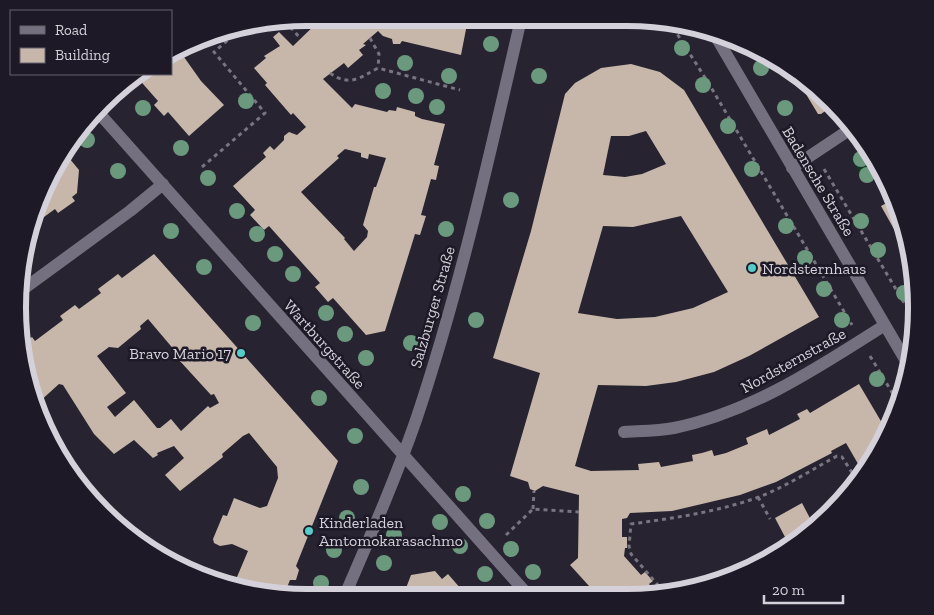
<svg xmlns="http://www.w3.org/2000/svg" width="934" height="615" font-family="'Zilla Slab',serif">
<rect width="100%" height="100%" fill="#272330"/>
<path fill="#113920" d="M864 150 882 173 867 183 851 159Z"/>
<path fill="#c6b7aa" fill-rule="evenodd" d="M322 18 468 19 461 55 402 41 400 44H393L392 39 383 36 378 31 363 44 366 45 359 50 363 55 348 68 344 63 323 79 352 108 355 104 387 112 389 110 396 111 397 107 415 112V116L422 119 445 124 434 165 439 166 436 180 431 179 421 215 426 216 420 235 415 234 385 331 366 335 333 298 328 302 315 287 320 283 269 226 264 230 250 215 255 210 233 186 266 157 263 153 270 146 274 150 284 140V136L289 132 297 135 306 127 293 113 291 115 265 85 267 83 254 68 266 58 264 56 280 46 273 37 279 32 293 46ZM345 149 361 153V157L368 159 369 154 386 158 376 187H374L363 225 368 231 367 237 354 251 344 239 345 238 301 192 339 158 337 156Z
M179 50 201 81 224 105 189 136 168 112 164 116 154 105 158 101 136 76 138 74H171V54Z
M631 64 660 72 684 90 819 317 749 356 714 372 676 382 646 386 598 385 575 466 591 471 639 470 638 464 659 462 661 467 693 461 692 455 702 453 712 450 714 456 726 453 748 444 746 438 767 429 769 435 800 419 797 414 807 409 810 413 859 384 885 428 861 469 846 443 831 451 832 453 776 482 740 495 672 511 630 513 627 518 622 519V537H627V548H625L624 556 641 575 645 572 653 581 649 584 657 594 645 597H599L570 565 578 558 579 495 543 486 535 491 530 489 528 482 510 476 540 373 493 358 531 231 565 94 575 83 601 68ZM646 131 666 164 642 174 625 177 603 175 611 136H629ZM681 216 728 292 693 308 655 317 617 319 578 313 603 226 633 227Z
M798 76 818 90 831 107 821 114H818L798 81 800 80Z
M65 153 79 170 77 193 72 197 75 201 58 213 55 209 33 225 39 197Z
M892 200 905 247H904L881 206Z
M154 254 338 461 296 566 299 570 296 580H290L284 595H269L234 584 248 551 232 544 220 546 214 543 213 539 223 515 227 516 234 498 260 508 267 506 278 478 277 467 249 433 243 436 222 454 223 457 180 491 165 475 184 458 174 446 157 453 158 455 153 458 134 440 114 454 94 434 63 385 59 384 38 403 23 364 22 344 32 337 35 341 63 320 60 316 75 305 79 309 101 293 98 289 118 274 122 278ZM148 319 181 358 179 360 211 395 214 394 219 403 210 408 208 406 181 431 171 419 160 428H157L134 400 115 417 107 407 126 393 97 356 109 347 118 348 141 329 140 326Z
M802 503 812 522 785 537 775 518Z
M435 571 442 579 448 574 461 589 456 594 458 596H403L411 575Z"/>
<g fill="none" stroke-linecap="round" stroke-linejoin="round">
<path stroke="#787480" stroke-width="3" stroke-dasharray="4 4" stroke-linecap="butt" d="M285 21 301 39
M669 21 709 84 852 325
M370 38 379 54 378 68
M330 73C349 87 360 78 378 68L460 90
M202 167 265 113 214 52 242 28
M824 169 912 316
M870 356 899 404
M758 497 770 519
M533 509 534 491
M506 535 533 509 579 512
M664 592 631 554 629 546 631 524C674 518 717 512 759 497 787 486 811 470 837 456L842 457 856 479"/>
<path stroke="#75707f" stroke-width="12" d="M715 35 906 361
M98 112 529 596
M792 168 849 130
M18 293 130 211 163 184
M624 432C640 431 658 431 674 428 752 412 819 367 885 325
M345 595C370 537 395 480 416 420 460 289 490 154 521 19"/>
</g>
<g fill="#6b997e">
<circle cx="491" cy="44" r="8"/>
<circle cx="682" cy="48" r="8"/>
<circle cx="405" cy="63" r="8"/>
<circle cx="761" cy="68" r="8"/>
<circle cx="449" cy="76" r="8"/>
<circle cx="539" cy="76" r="8"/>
<circle cx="703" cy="85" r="8"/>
<circle cx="383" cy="91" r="8"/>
<circle cx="416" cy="96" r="8"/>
<circle cx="246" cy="101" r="8"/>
<circle cx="437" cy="107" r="8"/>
<circle cx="143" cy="108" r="8"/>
<circle cx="785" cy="108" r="8"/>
<circle cx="728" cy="126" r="8"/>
<circle cx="87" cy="140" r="8"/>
<circle cx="181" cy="148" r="8"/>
<circle cx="861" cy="159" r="8"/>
<circle cx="752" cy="169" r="8"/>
<circle cx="118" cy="171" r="8"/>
<circle cx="867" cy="175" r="8"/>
<circle cx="208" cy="178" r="8"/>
<circle cx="511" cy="200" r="8"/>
<circle cx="237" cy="211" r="8"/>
<circle cx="861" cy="221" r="8"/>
<circle cx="786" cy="226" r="8"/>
<circle cx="446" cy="229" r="8"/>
<circle cx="171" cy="231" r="8"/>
<circle cx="257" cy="234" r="8"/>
<circle cx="878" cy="250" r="8"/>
<circle cx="275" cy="254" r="8"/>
<circle cx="805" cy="258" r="8"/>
<circle cx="204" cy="267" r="8"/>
<circle cx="293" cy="274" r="8"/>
<circle cx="824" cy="289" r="8"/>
<circle cx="904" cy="293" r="8"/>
<circle cx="326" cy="313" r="8"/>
<circle cx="476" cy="320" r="8"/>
<circle cx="842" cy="320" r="8"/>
<circle cx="253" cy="323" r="8"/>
<circle cx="345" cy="334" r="8"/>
<circle cx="411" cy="343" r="8"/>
<circle cx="366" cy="358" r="8"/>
<circle cx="877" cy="379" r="8"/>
<circle cx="319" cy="398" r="8"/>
<circle cx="355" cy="436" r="8"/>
<circle cx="361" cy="487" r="8"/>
<circle cx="463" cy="494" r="8"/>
<circle cx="347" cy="518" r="8"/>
<circle cx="487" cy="521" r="8"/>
<circle cx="440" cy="522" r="8"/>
<circle cx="394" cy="535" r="8"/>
<circle cx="460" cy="546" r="8"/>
<circle cx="511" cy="549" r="8"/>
<circle cx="334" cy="550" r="8"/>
<circle cx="384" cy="563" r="8"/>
<circle cx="533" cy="572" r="8"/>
<circle cx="485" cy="574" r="8"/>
<circle cx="321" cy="583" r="8"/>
</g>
<g fill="#53cdc9" stroke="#1e1926" stroke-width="2">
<circle cx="752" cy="268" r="5"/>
<circle cx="241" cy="353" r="5"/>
<circle cx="309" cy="531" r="5"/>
</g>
<g text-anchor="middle" stroke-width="5" stroke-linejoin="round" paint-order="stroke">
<g font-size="16" fill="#d4d1da" stroke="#1e1926">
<text transform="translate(819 181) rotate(59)" y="6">Badensche Straße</text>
<text transform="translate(432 307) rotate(-74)" y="6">Salzburger Straße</text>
<text transform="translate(325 344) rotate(48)" y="6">Wartburgstraße</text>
<text transform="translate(793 360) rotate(-29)" y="6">Nordsternstraße</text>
</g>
<g font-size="16" fill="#d4d1da" stroke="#1e1926" text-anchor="start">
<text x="762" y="274">Nordsternhaus</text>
<text x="231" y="359" text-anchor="end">Bravo Mario 17</text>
<text x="319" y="528">Kinderladen<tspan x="319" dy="18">Amtomokarasachmo</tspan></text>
</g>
</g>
<path d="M0 0H934V615H0ZM307 26H627A281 281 0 0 1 908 307V308A281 281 0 0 1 627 589H307A281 281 0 0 1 26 308V307A281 281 0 0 1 307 26Z" fill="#1e1926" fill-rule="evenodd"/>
<path fill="none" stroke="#d4d1da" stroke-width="6" d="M307 26H627A281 281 0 0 1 908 307V308A281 281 0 0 1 627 589H307A281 281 0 0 1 26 308V307A281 281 0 0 1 307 26Z"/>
<rect x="10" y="10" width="162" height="65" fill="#1e1926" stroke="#67636e"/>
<rect x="20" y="26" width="25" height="8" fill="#75707f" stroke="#67636e"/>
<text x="55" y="35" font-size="15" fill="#d4d1da">Road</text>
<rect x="20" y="48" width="25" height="15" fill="#c6b7aa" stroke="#67636e"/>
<text x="55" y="60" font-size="15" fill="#d4d1da">Building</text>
<path d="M764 595v8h79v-8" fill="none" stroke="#d4d1da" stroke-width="2.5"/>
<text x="772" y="595" font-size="15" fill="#d4d1da" stroke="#1e1926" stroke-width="4" paint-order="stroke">20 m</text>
</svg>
